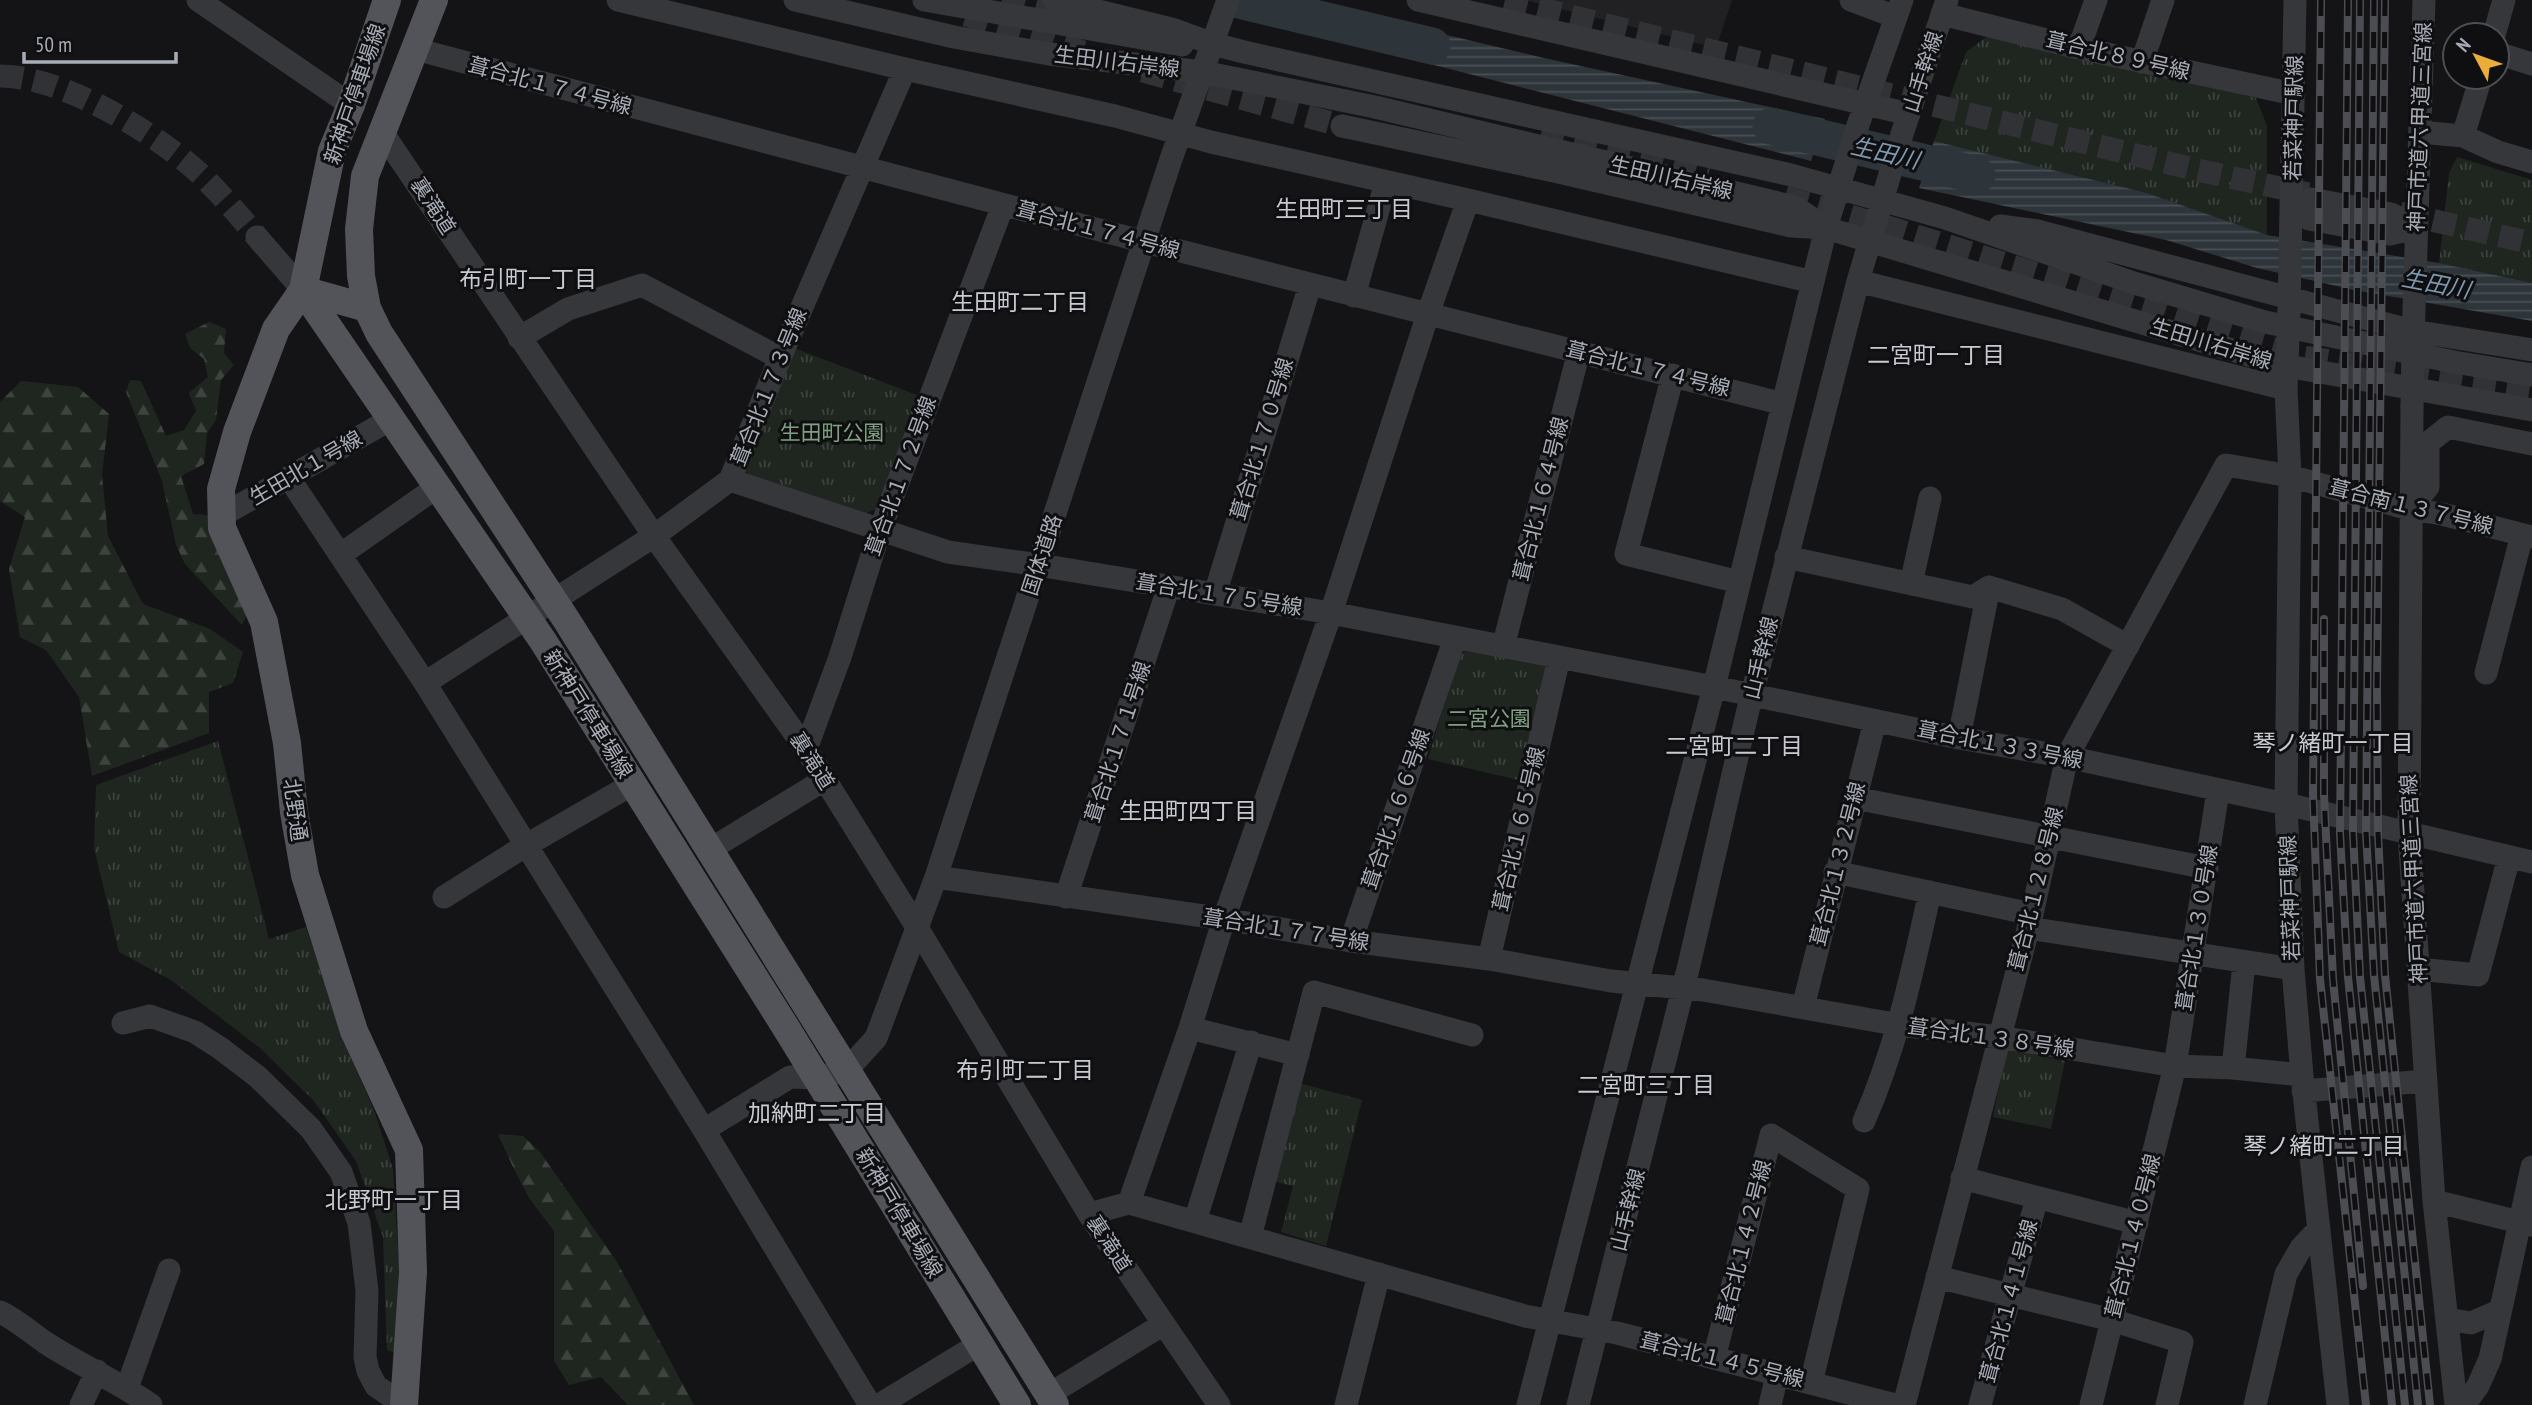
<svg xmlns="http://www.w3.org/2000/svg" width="2532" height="1405" font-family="'PT Sans Narrow','Noto Sans JP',sans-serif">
<defs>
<pattern id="grass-tufts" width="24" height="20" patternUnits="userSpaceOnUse" patternTransform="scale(1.75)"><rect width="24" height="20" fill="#1f2620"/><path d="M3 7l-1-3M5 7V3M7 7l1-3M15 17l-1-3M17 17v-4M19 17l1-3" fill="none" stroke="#3d433e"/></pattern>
<pattern id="forest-firs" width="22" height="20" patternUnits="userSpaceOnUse" patternTransform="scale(1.75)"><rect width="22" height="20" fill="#1f2620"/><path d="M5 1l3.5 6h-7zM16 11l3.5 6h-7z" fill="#3d433e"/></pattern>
<pattern id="water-rules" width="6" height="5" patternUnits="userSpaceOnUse" patternTransform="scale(1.75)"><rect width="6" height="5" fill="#2d353b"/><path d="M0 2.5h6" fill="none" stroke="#495055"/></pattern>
</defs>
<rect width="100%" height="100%" fill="#141416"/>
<path fill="#212123" d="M1525 0H1732L1716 48Z"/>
<path fill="url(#grass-tufts)" d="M1989 35 2256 98 2267 126V235L2147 193 1934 141 1966 52Z
M2457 157 2532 180V283L2439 263 2449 173Z
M794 348 922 397 879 508 866 513 748 474 743 467Z
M1475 648 1548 665 1523 781 1428 759 1459 654Z
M218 741 269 939 306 927 343 1040 374 1110 393 1169 399 1265 395 1353 387 1350 383 1237 356 1161 314 1101 260 1048 171 980 119 952 94 848 96 785Z
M2007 1049 2065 1061 2051 1129 1993 1117Z
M1295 1082 1362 1100 1326 1246 1281 1232 1293 1186 1268 1180Z"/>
<path fill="url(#forest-firs)" d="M209 322 226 329 224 353 234 365 221 380 216 420 207 433 204 464 181 476 193 514 207 515 231 561 247 614 242 625 185 564 176 545 162 481 126 392 130 380 141 381 166 436 184 430 196 411 189 393 208 377 204 359 190 348 185 334Z
M21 381 78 387 109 414 102 475 108 536 143 604 210 629 243 652 233 683 209 692V733L92 776 79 697 46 650 20 637 9 569 25 517 0 501V402Z
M498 1134 523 1136 540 1152 617 1262 694 1405H628L601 1377 569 1385 554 1361V1231L529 1198 513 1167Z"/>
<path fill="url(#water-rules)" d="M1388 21 1544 58 1825 119 1811 161 1375 50Z
M1934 141 2147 193 2267 235 2439 263 2532 283V321L2354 290 2257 268 2166 240 1919 188Z"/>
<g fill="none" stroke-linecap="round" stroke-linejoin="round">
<path stroke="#2d353b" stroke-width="37" d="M1239 0 1432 46
M1771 126 1977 175"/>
<path stroke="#313236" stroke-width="23" stroke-dasharray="23 11" stroke-linecap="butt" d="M1002 0 1052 14
M1505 0 2193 169 2308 194
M966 15 1083 52
M1143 71 1342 126
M0 76C62 76 154 132 199 173 220 193 238 214 257 237
M1542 130 1708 176
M1785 197 1888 227 2298 356 2532 391
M2400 213 2532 243"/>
<path stroke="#36373b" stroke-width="23" d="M198 0 351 105
M618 0 905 69 1115 116 1211 142 1468 200 1813 282
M795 0 954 37 1049 54 1203 72 1375 107 1795 207 1826 228 2282 365 2532 410
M924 0 1182 45
M1054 0 1175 30 1213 44 1244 52 1791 175 1945 218 2134 283 2265 322 2454 362 2532 375
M1418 0 1909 114
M1851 0 1896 17
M1942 14 2079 48 2294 94
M2494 35 2504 0
M2079 48 2096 0
M415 49 1145 242 1783 404
M2497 53 2532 64
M2142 62 2163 0
M1342 126 1554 171 1791 226 1826 228
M382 132 654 536 806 749 918 929 1089 1214 1219 1405
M2420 132 2463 136 2498 152 2532 162
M2463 136 2481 77
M2311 199 2391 214 2417 227 2390 234 2309 219 2293 207Z
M2000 226 2038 231 2413 331 2532 350
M257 237 303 290
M1858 281 2286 389 2290 476 2286 804 2293 969 2302 1075 2338 1405
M1354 296 1386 182
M2289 312 2295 0
M519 338 568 309 642 285 780 358
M2413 342 2424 0
M1673 375 1626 554 1739 582
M2412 407 2409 834 2434 1201 2456 1405
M289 478 425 683 704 1130 870 1405
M730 480 948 552 1039 565 1331 613 1714 687 1959 738 2067 757 2286 804 2532 862
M2409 509 2428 487V443L2448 427 2532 444
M221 516 391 419
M340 555 437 487
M1786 557 1973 597 1989 587 2062 609 2128 646
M1911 584 1930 498
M1215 594 1310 285
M1503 647 1579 351
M2486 673 2522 535
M425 683 654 536 730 480 780 358 905 69
M1959 738 1989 587
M806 749 840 657 880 530 1003 205
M1855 798 2207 868
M709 850 824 780
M1835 872 2032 914
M936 877 1224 919 1351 941 1489 959 1611 981 1703 990 1900 1025 1999 1037 2175 1066 2233 1068 2302 1075
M444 897 525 846 631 785
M1066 897 1169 586
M2028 928 2293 969
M1351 941 1455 638
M1489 959 1559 658
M2418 969 2478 975 2509 857
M1803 1007 1875 721
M123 1023 150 1016 195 1032 220 1048 258 1077 311 1129 341 1172 359 1223 367 1291 365 1357 368 1371 376 1386 404 1405
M1190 1028 1298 1055
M2233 1068 2244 963
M2303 1091 2426 1081
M1864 1121C1897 1045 1912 973 1930 892
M704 1130 790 1077 816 1078 847 1070 876 1038 936 877 1171 159 1228 0
M1962 1178 2137 1223
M2434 1201 2532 1225
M1129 1203 1190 1028 1224 919 1331 613 1428 314 1468 200
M1089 1214 1129 1203 1525 1316 1617 1333 1895 1405
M1195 1221 1251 1042
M1250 1237 1314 992 1472 1035
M1937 1277 2112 1320 2182 1342 2167 1405
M0 1312C17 1320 30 1332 46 1343 80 1365 117 1381 151 1405
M2447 1319 2471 1323 2499 1311
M1714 1358 1771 1135 1858 1189 1811 1383
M127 1388 169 1270
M1048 1395 1162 1325
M81 1405 97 1371
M879 1405 979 1344
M1346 1405 1379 1274
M1528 1405 1714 687 1826 228 1858 125 1902 0
M1578 1405 1689 965 1747 714 1858 281 1902 134 1947 0
M1770 1405 1777 1375
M1904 1405 2032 914 2067 757 2226 465 2290 476 2409 509 2442 514 2532 537
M1980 1405 2037 1198
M2091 1405 2175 1066 2218 791
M2255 1405 2286 1274 2301 1248 2319 1229
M2464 1405 2478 1386 2490 1359 2532 1167"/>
<path stroke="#52545a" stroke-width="28" d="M387 0 351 105 332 151 303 290 276 329 237 432 221 489 222 528 264 622 287 743 294 812 305 875 354 1031 409 1150 413 1272 404 1405
M434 0 365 176 359 229 361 276 367 308 379 333 569 624 1055 1405
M303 290 543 641 788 1031 1017 1405
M303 290 367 308"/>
<defs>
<path id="rail" d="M2321 0 2313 794 2320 979 2366 1405
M2348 0 2340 834 2348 977 2392 1405
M2360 0 2353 832 2360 977 2405 1405
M2374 0 2366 832 2374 975 2418 1405
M2385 0 2377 688 2378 833 2385 975 2430 1405
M2324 619V795L2333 979 2363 1286"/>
</defs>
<use href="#rail" stroke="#4b4d52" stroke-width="8"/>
<use href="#rail" stroke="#0f0f11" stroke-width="5" stroke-dasharray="16" stroke-linecap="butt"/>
<path stroke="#36373b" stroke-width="23" d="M2286 389 2289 312
M2412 407 2413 342"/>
</g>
<g text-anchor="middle" stroke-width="6" stroke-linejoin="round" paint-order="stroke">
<g font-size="21" fill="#a7acb6" stroke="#0f0f11">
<text transform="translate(2118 56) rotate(13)" y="7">葺合北８９号線</text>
<text transform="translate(1117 62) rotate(7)" y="7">生田川右岸線</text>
<text transform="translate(1923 72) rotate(-72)" y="7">山手幹線</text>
<text transform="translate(550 86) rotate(15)" y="7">葺合北１７４号線</text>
<text transform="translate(355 94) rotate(-71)" y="7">新神戸停車場線</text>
<text transform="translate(2294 118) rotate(-89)" y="7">若菜神戸駅線</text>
<text transform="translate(2420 127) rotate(-88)" y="7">神戸市道六甲道三宮線</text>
<text transform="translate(1671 178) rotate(13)" y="7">生田川右岸線</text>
<text transform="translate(433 206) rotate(57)" y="7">裏滝道</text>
<text transform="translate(1098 230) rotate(15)" y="7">葺合北１７４号線</text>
<text transform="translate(2211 344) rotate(17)" y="7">生田川右岸線</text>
<text transform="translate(1648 369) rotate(14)" y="7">葺合北１７４号線</text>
<text transform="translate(769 387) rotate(-68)" y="7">葺合北１７３号線</text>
<text transform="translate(1262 439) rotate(-73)" y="7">葺合北１７０号線</text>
<text transform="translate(306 468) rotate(-30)" y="7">生田北１号線</text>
<text transform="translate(901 476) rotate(-70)" y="7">葺合北１７２号線</text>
<text transform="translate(1541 499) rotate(-76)" y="7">葺合北１６４号線</text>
<text transform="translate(2411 507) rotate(14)" y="7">葺合南１３７号線</text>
<text transform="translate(1042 555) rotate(-72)" y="7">国体道路</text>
<text transform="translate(1219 595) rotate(9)" y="7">葺合北１７５号線</text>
<text transform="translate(1761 658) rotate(-76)" y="7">山手幹線</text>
<text transform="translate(588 714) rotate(58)" y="7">新神戸停車場線</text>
<text transform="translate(1118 742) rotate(-72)" y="7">葺合北１７１号線</text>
<text transform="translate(2000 745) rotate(11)" y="7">葺合北１３３号線</text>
<text transform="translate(812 761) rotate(58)" y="7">裏滝道</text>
<text transform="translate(1396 809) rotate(-71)" y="7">葺合北１６６号線</text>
<text transform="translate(295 810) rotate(82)" y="7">北野通</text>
<text transform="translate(1519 829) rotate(-77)" y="7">葺合北１６５号線</text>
<text transform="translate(1838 864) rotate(-76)" y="7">葺合北１３２号線</text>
<text transform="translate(2414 879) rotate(-93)" y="7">神戸市道六甲道三宮線</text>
<text transform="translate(2036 889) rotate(-76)" y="7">葺合北１２８号線</text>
<text transform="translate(2290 898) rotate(-92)" y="7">若菜神戸駅線</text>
<text transform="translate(2197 928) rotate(-81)" y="7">葺合北１３０号線</text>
<text transform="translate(1286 930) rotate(9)" y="7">葺合北１７７号線</text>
<text transform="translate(1991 1038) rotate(8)" y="7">葺合北１３８号線</text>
<text transform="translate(1628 1210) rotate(-76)" y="7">山手幹線</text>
<text transform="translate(899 1213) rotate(59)" y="7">新神戸停車場線</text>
<text transform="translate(2133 1236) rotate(-76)" y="7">葺合北１４０号線</text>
<text transform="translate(1744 1242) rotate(-76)" y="7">葺合北１４２号線</text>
<text transform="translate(1109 1244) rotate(57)" y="7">裏滝道</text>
<text transform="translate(2009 1301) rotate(-75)" y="7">葺合北１４１号線</text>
<text transform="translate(1722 1360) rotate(14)" y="7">葺合北１４５号線</text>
</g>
<g font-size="21" fill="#7fa080" stroke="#0f0f11">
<text x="832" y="440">生田町公園</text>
<text x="1489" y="726">二宮公園</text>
</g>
<g font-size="23" font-style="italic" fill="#7f99b0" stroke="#0f0f11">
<text transform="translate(1885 153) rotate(13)" y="8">生田川</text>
<text transform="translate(2436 284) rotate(11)" y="8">生田川</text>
</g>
<g font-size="23" fill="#c8cad2" stroke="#0f0f11">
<text x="1344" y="217">生田町三丁目</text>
<text x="528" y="287">布引町一丁目</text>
<text x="1020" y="310">生田町二丁目</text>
<text x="1936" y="363">二宮町一丁目</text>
<text x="2333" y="751">琴ノ緒町一丁目</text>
<text x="1734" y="754">二宮町二丁目</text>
<text x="1188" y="819">生田町四丁目</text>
<text x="1025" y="1078">布引町二丁目</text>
<text x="1646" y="1093">二宮町三丁目</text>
<text x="817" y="1121">加納町二丁目</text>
<text x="2324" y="1154">琴ノ緒町二丁目</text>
<text x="394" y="1208">北野町一丁目</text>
</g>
</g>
<g transform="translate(2476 56) rotate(311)"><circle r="33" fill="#0f0f11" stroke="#4c4e53" stroke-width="2"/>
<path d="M0-5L12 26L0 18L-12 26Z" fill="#eaad39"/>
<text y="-10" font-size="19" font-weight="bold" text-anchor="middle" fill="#a7acb6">N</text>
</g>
<path d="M24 52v10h152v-10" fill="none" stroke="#a7acb6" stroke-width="3.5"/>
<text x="35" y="52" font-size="21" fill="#a7acb6" stroke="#0f0f11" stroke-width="5" paint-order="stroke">50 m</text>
</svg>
